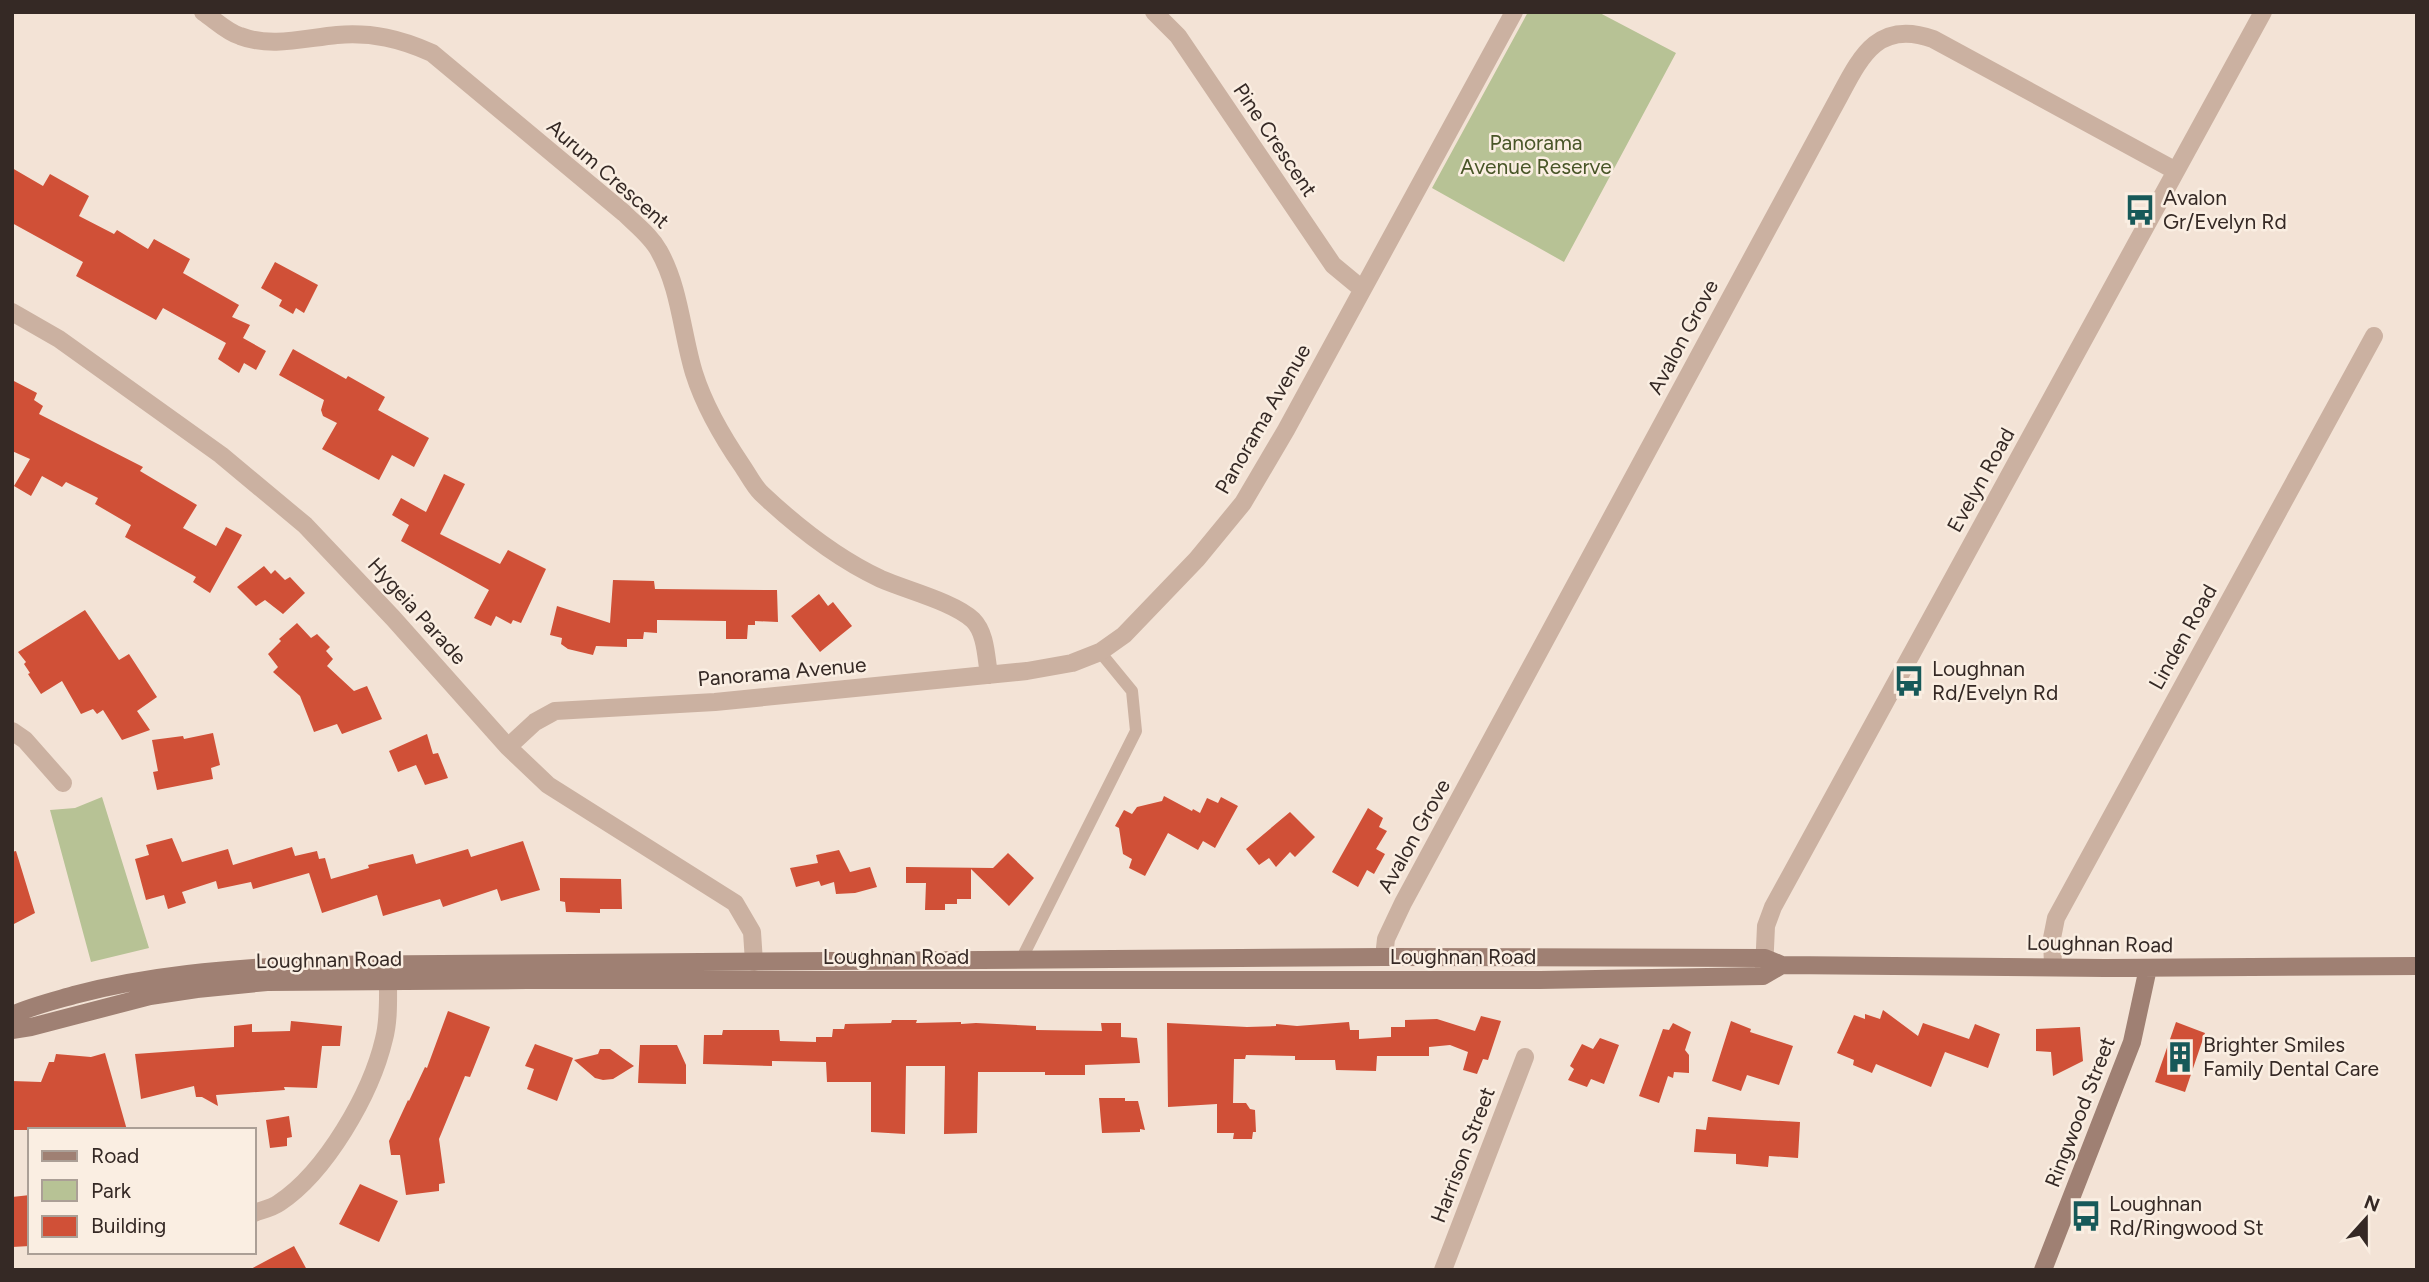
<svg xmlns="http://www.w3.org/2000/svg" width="2429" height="1282" font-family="Figtree,sans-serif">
<rect width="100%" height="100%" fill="#f3e3d6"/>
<path fill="#b7c295" d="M1528 12H1598L1676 53 1564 262 1432 188Z
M102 797 149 948 91 962 50 810 75 808Z"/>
<path fill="#d05037" d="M12 168 43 186 50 174 89 196 79 216 114 234 117 230 148 249 154 239 190 259 183 273 239 305 232 317 250 325 243 338 266 351 256 370 244 363 239 373 218 359 226 343 163 308 156 320 76 276 83 262 12 223Z
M275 262 318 285 304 313 296 308 293 314 279 306 282 300 261 288Z
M293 349 346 379 348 376 385 397 378 410 429 438 414 467 392 455 379 480 322 449 337 423 323 416 321 410 324 400 279 375Z
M12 380 37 393 34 400 43 406 39 414 143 467 140 471 197 505 183 528 216 546 226 527 242 535 210 593 193 582 196 577 125 537 131 525 95 504 98 498 66 482 62 487 42 476 31 496 14 486 30 459 12 451Z
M444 474 465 484 440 534 500 564 508 550 546 569 521 623 513 620 511 624 496 616 491 626 474 618 489 590 401 541 409 525 392 515 401 498 426 512Z
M264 566 271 574 275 570 285 580 290 577 305 593 283 614 265 600 256 606 237 587Z
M613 580 654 581 655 589 777 590 778 622 755 621V625H748L747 639H726V621L657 620V633L644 632 643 639H627V647L596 646 593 655 568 649 561 644 562 638 550 635 557 606 610 623Z
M819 594 828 606 833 602 852 626 820 652 791 616Z
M85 610 119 660 129 654 157 697 137 711 150 730 122 740 103 710 97 714 93 709 81 714 62 681 41 694 28 674 30 673 24 664 26 662 18 652Z
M297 623 311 638 317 634 330 647 326 651 333 659 327 666 354 691 367 686 382 719 342 734 337 724 314 732 300 696 273 672 278 667 268 654 281 641 279 639Z
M213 733 220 765 211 768 213 779 157 790 153 772 158 771 152 740 183 736 184 739Z
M427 734 433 754 438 753 448 778 425 785 416 765 398 772 389 751Z
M1164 796 1192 811 1193 809 1200 813 1207 798 1218 803 1221 797 1238 806 1215 848 1203 841 1198 850 1168 833 1145 876 1129 868 1132 859 1123 854 1119 828 1115 826 1124 810 1132 814 1137 807 1162 801Z
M1368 808 1383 818 1379 827 1387 831 1376 849 1385 854 1374 874 1367 870 1358 887 1332 872Z
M1290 812 1315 837 1295 857 1290 852 1276 867 1269 858 1259 865 1246 849Z
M172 838 182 862 228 849 233 865 292 847 295 856 317 851 319 859 325 858 331 879 369 868 368 865 413 854 416 864 468 849 471 857 523 841 540 890 501 901 497 889 443 907 440 899 383 916 377 895 322 913 309 873 253 889 251 882 218 889 216 881 182 892 186 903 168 909 164 895 146 900 135 859 149 855 146 845Z
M839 850 850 872 870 867 877 887 855 893 836 894 834 882 821 886 819 881 796 887 790 868 818 863 816 855Z
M16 851 35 913 12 925V852Z
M1008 853 1034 878 1009 906 971 869V899H957V904H945V910H925L926 883H906V867L993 868Z
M560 878 621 879 622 909H600V913L566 912 565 902 560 901Z
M1883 1010 1918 1036 1923 1023 1969 1039 1975 1024 2000 1034 1988 1068 1945 1052 1931 1087 1876 1064 1872 1073 1853 1065 1854 1060 1837 1053 1854 1015 1865 1019V1014L1880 1019Z
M448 1011 490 1027 470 1077 465 1076 439 1139 445 1183 439 1184V1191L406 1195 400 1155H391L389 1141 408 1100 409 1101 425 1067 427 1068Z
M1481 1016 1501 1021 1488 1060 1483 1059 1477 1074 1463 1070 1468 1052 1450 1045 1429 1047V1056H1377L1376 1071 1336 1070 1335 1060H1295V1056L1246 1055 1245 1059H1234L1233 1103H1246L1250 1109 1255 1110 1256 1132H1253L1252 1139H1233L1234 1133H1217V1104L1168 1107 1167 1023 1247 1027 1276 1026V1024L1297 1026 1349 1022 1350 1030H1359V1039L1391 1037V1027H1405V1020L1437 1019 1475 1031Z
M892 1020H917L916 1023 961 1022V1024L976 1023 1036 1026V1030L1102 1031 1101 1023H1121V1037L1137 1038 1140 1063 1085 1065V1075H1045V1072H978L977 1133 944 1134 945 1066H906L905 1134 871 1132V1082H827L826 1062 772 1061V1066L703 1064 704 1035H722L723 1030H779L780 1041 816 1042V1037H832L833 1029H844L845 1024 891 1023Z
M291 1021 342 1026 340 1046H322L317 1088 284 1087 285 1090 216 1095 218 1106 202 1097H196L194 1086 141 1099 135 1054 234 1047V1026L252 1024V1032L290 1031Z
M1731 1021 1751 1029 1750 1032 1793 1046 1779 1085 1747 1075 1741 1091 1712 1081Z
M2176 1022 2205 1033 2185 1092 2155 1082Z
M1673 1023 1691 1032 1685 1050 1689 1055V1073L1674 1072 1673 1078 1668 1076 1659 1103 1639 1096 1663 1029 1669 1030Z
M2080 1027 2083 1061 2053 1076 2051 1052 2036 1051V1029Z
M1600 1038 1619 1045 1604 1084 1591 1079 1587 1087 1568 1080 1574 1069 1570 1066 1582 1044 1593 1049Z
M535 1044 573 1058 557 1101 527 1089 534 1069 525 1066Z
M640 1045H677L686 1065V1084L638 1083Z
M600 1049H610L634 1066 613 1079 603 1080 595 1078 574 1060 598 1054Z
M105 1053 127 1130H12V1081L41 1082 49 1062H54L56 1054 91 1057Z
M1099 1098H1125V1101H1138L1145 1130 1140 1129V1132L1102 1133Z
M289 1116 292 1137 287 1138V1146L270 1148 266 1120Z
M1708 1117 1800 1122 1798 1158 1769 1156 1768 1167 1736 1164V1154L1694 1152 1696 1129 1706 1130Z
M360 1184 398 1201 379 1242 339 1224Z
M30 1195V1246L12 1247V1197Z
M294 1246 307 1270H249Z"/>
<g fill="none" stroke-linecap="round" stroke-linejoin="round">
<path stroke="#cbb1a1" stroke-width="12" d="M1021 960 1136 731 1132 691 1100 652"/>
<path stroke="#cbb1a1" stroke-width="18" d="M203 12C215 20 227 32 240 36 271 48 305 38 337 35 372 32 401 39 432 53L624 213C636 225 651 236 659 251 680 288 682 334 694 373 705 408 723 438 743 467 749 476 754 486 761 493 797 527 836 558 881 579 906 590 954 602 973 620 986 633 986 657 989 675
M1154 12 1178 36 1333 265 1362 289
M12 312 59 339 221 455 305 525 393 618 508 747 548 785 735 903 752 932 754 962
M12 731 25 740 63 783
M508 747 535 722 555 711 715 702 1027 671 1072 663 1100 652 1124 635 1197 559 1243 503 1286 430 1514 12
M1384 957 1386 939 1403 903 1832 110C1857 66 1872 17 1933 39L2176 171
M2053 966 2052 938 2056 918 2374 336
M1764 970 1766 926 1773 907 2263 12
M254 1213C262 1210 272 1208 279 1203 326 1172 371 1094 384 1039 389 1020 388 1000 388 981
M1443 1270 1525 1057"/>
<path stroke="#9f8073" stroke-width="18" d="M12 1015C32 1006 53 1001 74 995 149 975 226 969 303 965L1384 957 1765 958 1782 965 2105 968 2417 966
M12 1030 31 1027 150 996 197 989 267 982 527 980H1540L1763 976 1782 965
M2043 1270 2132 1042 2148 968"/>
</g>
<defs>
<symbol id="bus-bare" viewBox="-9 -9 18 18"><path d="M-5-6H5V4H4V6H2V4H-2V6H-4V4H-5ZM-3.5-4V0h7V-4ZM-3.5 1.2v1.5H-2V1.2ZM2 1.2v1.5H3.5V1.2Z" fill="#175959" stroke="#faeee2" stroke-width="2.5" paint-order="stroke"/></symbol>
<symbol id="building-bare" viewBox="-9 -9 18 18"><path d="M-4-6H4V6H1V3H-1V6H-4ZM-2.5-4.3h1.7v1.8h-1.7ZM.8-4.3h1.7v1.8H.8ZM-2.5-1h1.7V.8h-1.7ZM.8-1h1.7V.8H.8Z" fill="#175959" stroke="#faeee2" stroke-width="2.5" paint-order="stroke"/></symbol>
</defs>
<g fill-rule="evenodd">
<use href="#bus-bare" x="2118" y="188" width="44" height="44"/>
<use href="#bus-bare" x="1887" y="659" width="44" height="44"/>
<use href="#building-bare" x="2158" y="1035" width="44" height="44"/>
<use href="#bus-bare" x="2064" y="1194" width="44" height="44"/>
</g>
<g text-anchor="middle" stroke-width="5" stroke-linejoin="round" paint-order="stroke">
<g font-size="21" fill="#352925" stroke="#faeee2">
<text transform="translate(1275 140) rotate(56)" y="7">Pine Crescent</text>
<text transform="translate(608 174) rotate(41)" y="7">Aurum Crescent</text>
<text transform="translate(1683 337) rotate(-62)" y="7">Avalon Grove</text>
<text transform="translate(1263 419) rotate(-60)" y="7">Panorama Avenue</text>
<text transform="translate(1981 480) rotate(-61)" y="7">Evelyn Road</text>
<text transform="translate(417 611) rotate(48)" y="7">Hygeia Parade</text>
<text transform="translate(2183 637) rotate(-61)" y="7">Linden Road</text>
<text transform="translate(782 672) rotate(-5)" y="7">Panorama Avenue</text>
<text transform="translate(1414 836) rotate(-61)" y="7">Avalon Grove</text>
<text transform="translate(2100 944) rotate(1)" y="7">Loughnan Road</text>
<text x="896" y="964">Loughnan Road</text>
<text x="1463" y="964">Loughnan Road</text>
<text transform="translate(329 960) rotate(-1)" y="7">Loughnan Road</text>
<text transform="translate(2080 1112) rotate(-69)" y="7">Ringwood Street</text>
<text transform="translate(1463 1155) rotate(-69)" y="7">Harrison Street</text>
</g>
<g font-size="21" fill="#485527" stroke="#faeee2">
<text x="1536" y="150">Panorama<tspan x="1536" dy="24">Avenue Reserve</tspan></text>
</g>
<g font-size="21" fill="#352925" stroke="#faeee2" text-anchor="start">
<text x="2163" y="205">Avalon<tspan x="2163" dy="24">Gr/Evelyn Rd</tspan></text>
<text x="1932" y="676">Loughnan<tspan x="1932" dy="24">Rd/Evelyn Rd</tspan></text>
<text x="2203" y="1052">Brighter Smiles<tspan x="2203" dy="24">Family Dental Care</tspan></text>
<text x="2109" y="1211">Loughnan<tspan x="2109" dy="24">Rd/Ringwood St</tspan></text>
</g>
</g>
<rect width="2429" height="1282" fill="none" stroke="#352925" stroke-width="28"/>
<rect x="28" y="1128" width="228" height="126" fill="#faeee2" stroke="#ab9f96" stroke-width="2"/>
<rect x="42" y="1151" width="35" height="10" fill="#9f8073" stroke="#ab9f96" stroke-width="2"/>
<text x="91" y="1163" font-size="21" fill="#352925">Road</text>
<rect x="42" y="1180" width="35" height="21" fill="#b7c295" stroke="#ab9f96" stroke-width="2"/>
<text x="91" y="1198" font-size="21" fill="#352925">Park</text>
<rect x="42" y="1216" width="35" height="21" fill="#d05037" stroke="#ab9f96" stroke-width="2"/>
<text x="91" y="1233" font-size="21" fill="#352925">Building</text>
<g transform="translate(2366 1219) rotate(21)" stroke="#faeee2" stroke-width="5" paint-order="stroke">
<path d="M0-5L12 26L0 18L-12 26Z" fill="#352925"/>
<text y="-10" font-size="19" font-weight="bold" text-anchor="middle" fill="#352925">N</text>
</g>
</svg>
